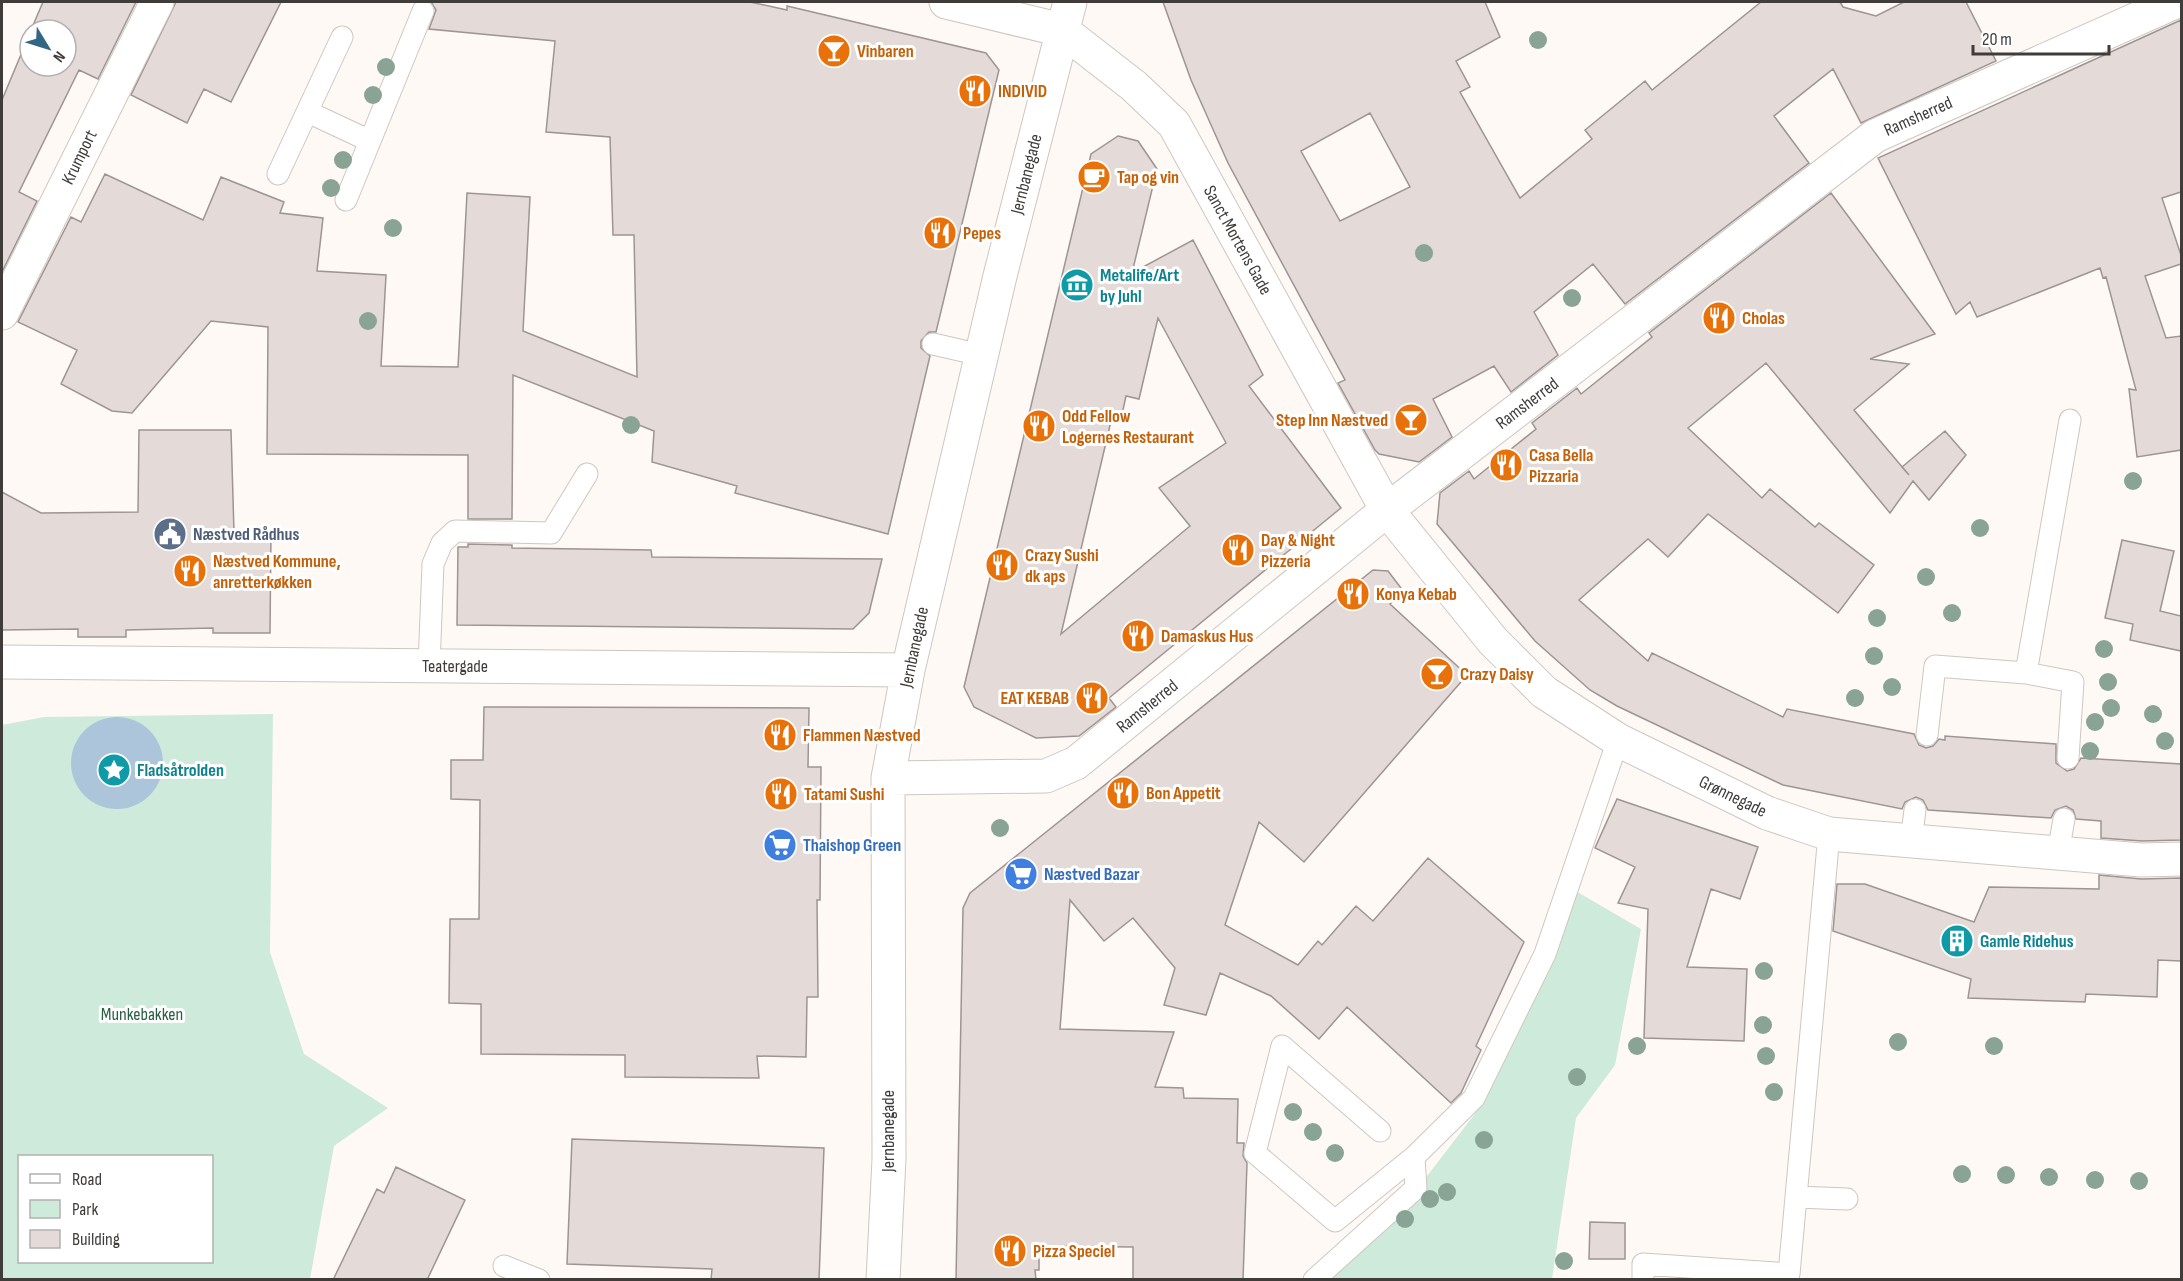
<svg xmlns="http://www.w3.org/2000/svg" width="2183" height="1281" font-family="'Sofia Sans Condensed',sans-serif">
<rect width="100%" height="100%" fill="#fff9f5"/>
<path fill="#ceeadb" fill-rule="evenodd" d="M273 714 270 952 304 1054 388 1108 334 1146 310 1279H2V725L44 717ZM20 1156H212V1262H20Z
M1574 890 1641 929 1615 1065 1576 1118 1552 1279 1323 1280 1401 1210 1477 1111Z"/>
<path fill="#acc5db" d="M71 763a46 46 0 1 1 92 0a46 46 0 1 1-92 0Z"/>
<path fill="#e4dbd9" stroke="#9d9493" stroke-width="1.5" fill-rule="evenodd" d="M43 2H136L98 79 79 70 19 192 37 201 2 272V100L30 33V66H66V30H31Z
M176 2H281L231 102 204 89 187 123 131 95Z
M431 2H750L787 10V6L986 53 999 70 936 332H929L921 341V348L930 356 888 534 735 493 737 486 652 462 654 431 513 375 512 519H468V455L267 454 268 327 211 321 132 413 112 411 61 384 77 350 18 322 71 217 81 222 105 174 203 220 221 177 284 202 280 213 323 218 317 271 386 275 381 366 458 367 467 193 530 197 523 331 637 377 634 235H613L610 137 546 132 555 41 429 29 436 10Z
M1163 2H1485L1500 37 1456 61 1470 87 1460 92 1520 198 1592 139 1585 130 1645 81 1652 90 1761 2H1840L1843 7 1876 16 1904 2H1966L1996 61 1861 123 1833 69 1774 116 1809 163 1625 304 1593 264 1534 312 1558 355 1511 392 1494 366 1433 399 1452 437 1419 462 1379 454 1375 450 1338 383 1345 380 1228 163 1191 80ZM1370 113 1410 187 1340 221 1301 151Z
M2181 20V192L2162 198 2181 255V264L2145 276 2166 338 2181 336V450L2137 457 2129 389 2136 390 2106 277 2103 278 2100 268 1977 317 1970 302 1956 314 1878 158Z
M1118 136 1138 141 1157 169 1132 273 1193 240 1263 375 1249 386 1341 508 1109 698 1116 707 1079 736 1036 738 974 707 964 687 1091 154ZM1158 318 1226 443 1159 488 1190 526 1061 634 1112 417 1121 419 1126 396 1139 399Z
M1831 193 1935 334 1870 359 1909 364 1854 410 1909 475 1902 467 1945 431 1966 455 1929 500 1913 481 1890 513 1766 363 1688 428 1762 498 1770 489 1815 527 1819 523 1874 565 1838 613 1708 514 1668 557 1648 539 1579 600 1648 661 1652 653 1783 717 1787 709 1914 734 1919 745 1926 748 1933 746 1939 739 1945 740V736L2056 744V763L2067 771 2074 769 2081 758 2181 764V840L2142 841 2101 838V821L2076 819 2073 810 2066 806 2055 810 2051 818 1928 810 1923 800 1916 797 1905 802 1902 809 1783 785 1617 706 1590 690 1535 641 1437 524 1440 493 1469 471 1474 479 1536 429 1532 423 1577 388 1581 394 1652 337 1649 333Z
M139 430H231L234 532H271L270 633H213V628L126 630V637H78V629L2 630V492L41 513 138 512Z
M2122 540 2174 551 2160 611 2181 616V651L2130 640 2133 624 2105 618Z
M468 544 512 545V548L651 550 652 557 882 559 869 613 853 629 457 625 458 547H468Z
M1373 570 1388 571 1404 592 1390 604 1467 675 1304 862 1259 822 1225 925 1298 965 1318 941 1322 945 1356 906 1373 921 1428 858 1524 942 1476 1046 1481 1050 1461 1093 1451 1103 1347 1007 1319 1039 1271 996 1220 973 1206 1015 1164 1005 1175 968 1133 918 1104 941 1070 900 1060 1029 1174 1032 1155 1087 1183 1088 1184 1098 1238 1099 1237 1143H1244L1243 1156 1247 1163 1243 1280H1133V1247L1039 1246V1270H1035L1036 1280H956L963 908 970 893Z
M484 707 809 708 808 767H821L820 900H817L818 997H807L806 1057 757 1056 759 1078 625 1077V1055L481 1054V1004L449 1003 450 919H479L480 800 451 799V760H483Z
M1617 799 1758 847 1740 899 1711 889 1687 967 1747 969 1744 1041 1644 1038 1648 909 1618 903 1635 867 1595 848Z
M2099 875 2141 879 2181 878V961L2158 960 2157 997 2086 994 2085 1002 1968 998 1971 979 1833 931 1837 884H1865L1974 922 1989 887 2099 889Z
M572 1139 824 1148 819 1280H711L712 1269 567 1264Z
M396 1167 465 1200 427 1280H333L377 1189 384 1193Z
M1590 1222 1625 1223V1259H1589Z"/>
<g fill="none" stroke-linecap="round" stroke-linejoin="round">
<defs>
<path id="service" d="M308 112 370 141
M278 174 342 37
M346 200 423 11
M933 344 981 355
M429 666 433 564 442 543 455 531 551 533 587 474
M2026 673 2070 420
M1927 735 1935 666 2026 673 2073 682 2068 758
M1911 841 1915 810
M2058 853 2064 819
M1380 1131 1282 1046 1255 1153 1335 1221 1414 1157
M1796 1197 1847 1199
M504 1266 539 1280
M1314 1280 1416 1188 1414 1157 1474 1098 1545 954 1618 740
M1643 1280V1264L1789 1274 1829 834"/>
<path id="minor" d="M946 2 1062 30 1134 86 1174 124 1387 510 1493 641 1544 692 1618 740 1767 813 1829 834 2141 860 2182 859
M2 313 157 2
M2 662 908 670
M888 778 1046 776 1076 763 1387 510 1875 136 2175 2
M883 1280 889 1159 888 778 908 670 1000 276 1070 2"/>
</defs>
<use href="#service" stroke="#cec6c1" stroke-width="23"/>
<use href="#minor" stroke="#cec6c1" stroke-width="35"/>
<use href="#service" stroke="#fff" stroke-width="21"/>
<use href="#minor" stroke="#fff" stroke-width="33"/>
</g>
<g fill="#89a495">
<circle cx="1538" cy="40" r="9"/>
<circle cx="386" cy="67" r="9"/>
<circle cx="373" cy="95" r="9"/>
<circle cx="343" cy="160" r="9"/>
<circle cx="331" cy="188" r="9"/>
<circle cx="393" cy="228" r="9"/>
<circle cx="1424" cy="253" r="9"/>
<circle cx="1572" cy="298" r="9"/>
<circle cx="368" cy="321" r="9"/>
<circle cx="631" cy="425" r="9"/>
<circle cx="2133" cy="481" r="9"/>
<circle cx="1980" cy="528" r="9"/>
<circle cx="1926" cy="577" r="9"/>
<circle cx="1952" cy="613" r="9"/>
<circle cx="1877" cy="618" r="9"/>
<circle cx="2104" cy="649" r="9"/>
<circle cx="1874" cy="656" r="9"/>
<circle cx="2108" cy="682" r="9"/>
<circle cx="1892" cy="687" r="9"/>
<circle cx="1855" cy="698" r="9"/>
<circle cx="2111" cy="708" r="9"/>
<circle cx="2153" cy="714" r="9"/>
<circle cx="2095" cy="722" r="9"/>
<circle cx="2165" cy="741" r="9"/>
<circle cx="2090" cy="751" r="9"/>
<circle cx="1000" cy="828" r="9"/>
<circle cx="1764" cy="971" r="9"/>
<circle cx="1763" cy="1025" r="9"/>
<circle cx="1898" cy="1042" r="9"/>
<circle cx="1637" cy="1046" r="9"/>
<circle cx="1994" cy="1046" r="9"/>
<circle cx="1766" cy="1056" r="9"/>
<circle cx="1577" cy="1077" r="9"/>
<circle cx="1774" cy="1092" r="9"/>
<circle cx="1293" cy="1112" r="9"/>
<circle cx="1313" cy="1132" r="9"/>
<circle cx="1484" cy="1140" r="9"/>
<circle cx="1335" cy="1153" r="9"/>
<circle cx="1962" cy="1174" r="9"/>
<circle cx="2006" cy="1175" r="9"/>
<circle cx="2049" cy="1177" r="9"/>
<circle cx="2095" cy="1180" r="9"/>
<circle cx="2139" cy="1181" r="9"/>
<circle cx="1447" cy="1192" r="9"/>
<circle cx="1430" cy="1199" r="9"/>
<circle cx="1405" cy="1219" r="9"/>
<circle cx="1564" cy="1261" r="9"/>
</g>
<defs>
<symbol id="bar-disc" viewBox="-11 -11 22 22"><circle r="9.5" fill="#e8710a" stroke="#fff"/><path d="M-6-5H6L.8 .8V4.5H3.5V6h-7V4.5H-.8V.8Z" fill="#fff"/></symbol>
<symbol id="restaurant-disc" viewBox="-11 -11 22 22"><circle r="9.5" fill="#e8710a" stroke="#fff"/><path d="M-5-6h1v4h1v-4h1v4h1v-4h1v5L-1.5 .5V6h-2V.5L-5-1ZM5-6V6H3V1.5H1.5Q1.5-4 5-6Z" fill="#fff"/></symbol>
<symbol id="cafe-disc" viewBox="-11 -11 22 22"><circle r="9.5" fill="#e8710a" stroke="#fff"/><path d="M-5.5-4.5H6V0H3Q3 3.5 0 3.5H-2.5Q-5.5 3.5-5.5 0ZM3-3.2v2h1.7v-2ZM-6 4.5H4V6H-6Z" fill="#fff"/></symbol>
<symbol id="museum-disc" viewBox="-11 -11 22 22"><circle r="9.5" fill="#0f9aa8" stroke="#fff"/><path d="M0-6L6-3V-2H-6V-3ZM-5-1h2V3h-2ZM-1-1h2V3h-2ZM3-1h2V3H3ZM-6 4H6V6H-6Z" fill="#fff"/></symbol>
<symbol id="civic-disc" viewBox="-11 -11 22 22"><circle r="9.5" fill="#5c6f8a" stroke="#fff"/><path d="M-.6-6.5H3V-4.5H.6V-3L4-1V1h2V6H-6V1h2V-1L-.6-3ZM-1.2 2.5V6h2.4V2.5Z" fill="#fff"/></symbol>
<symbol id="sight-disc" viewBox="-11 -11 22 22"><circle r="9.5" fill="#0f9aa8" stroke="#fff"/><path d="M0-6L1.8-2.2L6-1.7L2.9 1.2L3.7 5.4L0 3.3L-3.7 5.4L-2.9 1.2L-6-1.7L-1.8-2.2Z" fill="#fff"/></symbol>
<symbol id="supermarket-disc" viewBox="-11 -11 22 22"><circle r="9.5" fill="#3f7fe0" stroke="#fff"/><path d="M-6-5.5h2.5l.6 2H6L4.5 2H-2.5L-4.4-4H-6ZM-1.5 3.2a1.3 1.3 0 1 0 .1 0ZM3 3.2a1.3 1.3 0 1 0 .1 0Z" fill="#fff"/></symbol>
<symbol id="building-disc" viewBox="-11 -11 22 22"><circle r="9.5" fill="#0f9aa8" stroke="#fff"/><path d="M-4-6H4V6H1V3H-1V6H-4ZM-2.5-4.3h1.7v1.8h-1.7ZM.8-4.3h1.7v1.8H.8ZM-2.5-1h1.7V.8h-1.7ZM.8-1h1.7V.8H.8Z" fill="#fff"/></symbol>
</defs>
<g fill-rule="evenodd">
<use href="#bar-disc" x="815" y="32" width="38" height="38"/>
<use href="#restaurant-disc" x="956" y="72" width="38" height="38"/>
<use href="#cafe-disc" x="1075" y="158" width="38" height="38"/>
<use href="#restaurant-disc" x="921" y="214" width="38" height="38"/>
<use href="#museum-disc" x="1058" y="266" width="38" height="38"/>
<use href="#restaurant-disc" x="1700" y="299" width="38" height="38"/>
<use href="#bar-disc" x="1392" y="401" width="38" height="38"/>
<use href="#restaurant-disc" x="1020" y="407" width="38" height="38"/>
<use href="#restaurant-disc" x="1487" y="446" width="38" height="38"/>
<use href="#civic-disc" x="151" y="515" width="38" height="38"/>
<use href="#restaurant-disc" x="1219" y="531" width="38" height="38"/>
<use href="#restaurant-disc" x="983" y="546" width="38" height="38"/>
<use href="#restaurant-disc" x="171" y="552" width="38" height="38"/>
<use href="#restaurant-disc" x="1334" y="575" width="38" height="38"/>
<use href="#restaurant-disc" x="1119" y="617" width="38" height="38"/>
<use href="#bar-disc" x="1418" y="655" width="38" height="38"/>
<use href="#restaurant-disc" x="1073" y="679" width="38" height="38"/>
<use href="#restaurant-disc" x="761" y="716" width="38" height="38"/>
<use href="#sight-disc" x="95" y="751" width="38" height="38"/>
<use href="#restaurant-disc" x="1104" y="774" width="38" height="38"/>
<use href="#restaurant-disc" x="762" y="775" width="38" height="38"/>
<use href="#supermarket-disc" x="761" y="826" width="38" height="38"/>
<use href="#supermarket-disc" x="1002" y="855" width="38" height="38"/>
<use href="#building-disc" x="1938" y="922" width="38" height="38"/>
<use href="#restaurant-disc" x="991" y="1232" width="38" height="38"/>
</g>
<g text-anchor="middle" stroke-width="6" stroke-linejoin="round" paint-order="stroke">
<g font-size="18" font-weight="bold" fill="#c56008" stroke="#fff" text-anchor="start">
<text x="857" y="57">Vinbaren</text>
<text x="998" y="97">INDIVID</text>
<text x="1117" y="183">Tap og vin</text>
<text x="963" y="239">Pepes</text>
<text x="1742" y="324">Cholas</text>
<text x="1062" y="422">Odd Fellow<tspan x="1062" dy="21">Logernes Restaurant</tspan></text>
<text x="1388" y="426" text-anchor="end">Step Inn Næstved</text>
<text x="1529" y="461">Casa Bella<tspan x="1529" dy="21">Pizzaria</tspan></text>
<text x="1261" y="546">Day &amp; Night<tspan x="1261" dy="21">Pizzeria</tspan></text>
<text x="1025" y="561">Crazy Sushi<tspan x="1025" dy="21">dk aps</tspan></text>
<text x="213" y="567">Næstved Kommune,<tspan x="213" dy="21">anretterkøkken</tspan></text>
<text x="1376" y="600">Konya Kebab</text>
<text x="1161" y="642">Damaskus Hus</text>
<text x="1460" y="680">Crazy Daisy</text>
<text x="1069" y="704" text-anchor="end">EAT KEBAB</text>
<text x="803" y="741">Flammen Næstved</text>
<text x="1146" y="799">Bon Appetit</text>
<text x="804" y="800">Tatami Sushi</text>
<text x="1033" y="1257">Pizza Speciel</text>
</g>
<g font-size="18" fill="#3f3c3a" stroke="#fff">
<text transform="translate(1918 116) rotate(-24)" y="6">Ramsherred</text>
<text transform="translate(79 157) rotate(-64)" y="6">Krumport</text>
<text transform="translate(1026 174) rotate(-76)" y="6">Jernbanegade</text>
<text transform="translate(1238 240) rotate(61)" y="6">Sanct Mortens Gade</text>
<text transform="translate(1527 403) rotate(-37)" y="6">Ramsherred</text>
<text transform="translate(914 647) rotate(-78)" y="6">Jernbanegade</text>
<text x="455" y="672">Teatergade</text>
<text transform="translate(1147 706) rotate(-39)" y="6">Ramsherred</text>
<text transform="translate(1733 796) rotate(26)" y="6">Grønnegade</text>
<text transform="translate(888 1131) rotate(-90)" y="6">Jernbanegade</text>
</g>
<g font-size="18" font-weight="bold" fill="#0d838f" stroke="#fff" text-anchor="start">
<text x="1100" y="281">Metalife/Art<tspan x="1100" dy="21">by Juhl</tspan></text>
<text x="137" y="776">Fladsåtrolden</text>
<text x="1980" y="947">Gamle Ridehus</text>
</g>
<g font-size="18" font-weight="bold" fill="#4e5e75" stroke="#fff" text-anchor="start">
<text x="193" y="540">Næstved Rådhus</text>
</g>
<g font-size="18" font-weight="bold" fill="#366cbe" stroke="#fff" text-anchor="start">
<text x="803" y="851">Thaishop Green</text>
<text x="1044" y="880">Næstved Bazar</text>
</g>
<g font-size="18" fill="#295f46" stroke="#fff">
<text x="142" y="1020">Munkebakken</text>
</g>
</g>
<rect width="2183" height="1281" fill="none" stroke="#3f3c3a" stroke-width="6"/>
<rect x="18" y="1155" width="195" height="108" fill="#ffffff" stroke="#b2b1b0" stroke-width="1.5"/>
<rect x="30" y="1174" width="30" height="9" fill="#ffffff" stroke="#b2b1b0" stroke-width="1.5"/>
<text x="72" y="1185" font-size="18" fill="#3f3c3a">Road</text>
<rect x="30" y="1200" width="30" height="18" fill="#ceeadb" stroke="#b2b1b0" stroke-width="1.5"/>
<text x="72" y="1215" font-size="18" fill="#3f3c3a">Park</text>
<rect x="30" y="1230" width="30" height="18" fill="#e4dbd9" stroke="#b2b1b0" stroke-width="1.5"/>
<text x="72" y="1245" font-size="18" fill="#3f3c3a">Building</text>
<g transform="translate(48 48) rotate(128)"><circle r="28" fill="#ffffff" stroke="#b2b1b0" stroke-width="1.5"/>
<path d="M0-4.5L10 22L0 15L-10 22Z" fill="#336683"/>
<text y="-9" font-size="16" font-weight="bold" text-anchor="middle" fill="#3f3c3a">N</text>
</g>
<path d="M1973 45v9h136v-9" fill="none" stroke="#3f3c3a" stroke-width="3"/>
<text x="1982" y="45" font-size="18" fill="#3f3c3a" stroke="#ffffff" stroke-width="4.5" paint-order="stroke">20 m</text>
</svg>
